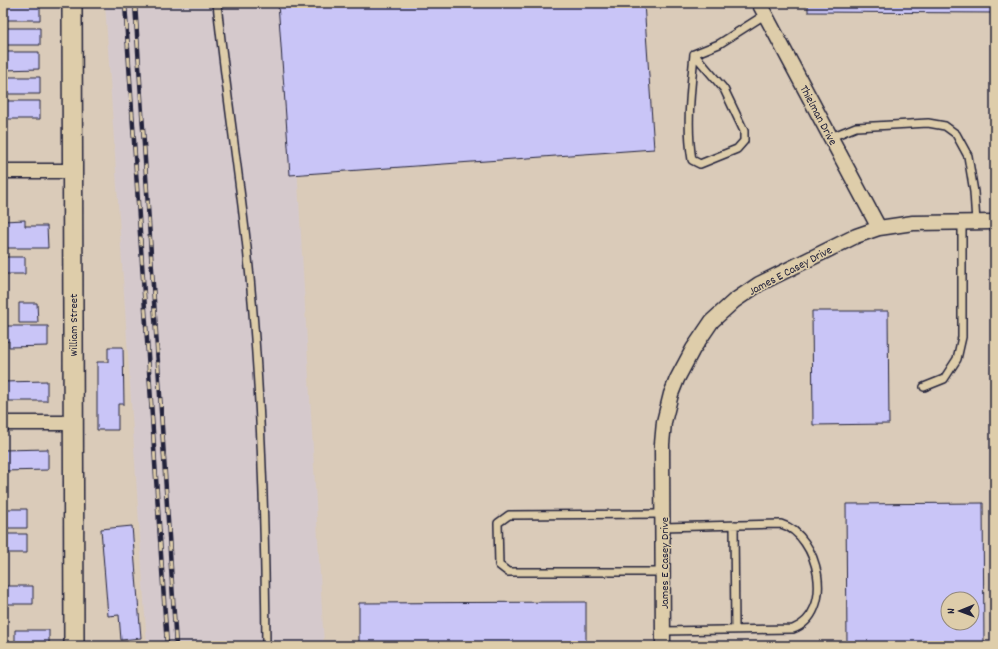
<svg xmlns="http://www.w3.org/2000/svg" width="998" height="649" font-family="Dekko,sans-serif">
<rect width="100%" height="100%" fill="#dacbb9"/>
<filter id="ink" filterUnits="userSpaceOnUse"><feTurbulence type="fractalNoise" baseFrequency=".025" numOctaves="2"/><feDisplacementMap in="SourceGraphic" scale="8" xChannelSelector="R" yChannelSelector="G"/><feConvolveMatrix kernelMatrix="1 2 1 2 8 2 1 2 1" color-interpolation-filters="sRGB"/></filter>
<g filter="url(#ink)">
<path fill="#d5c9cc" d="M105 3H288L324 646H147Z"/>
<path fill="#c9c5f7" stroke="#22223b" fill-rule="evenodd" d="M3 3H40V20H3Z
M278 3H644L654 149 290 175Z
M808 3H995V13L808 12Z
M3 28H40V45H3Z
M3 52H39V69L3 70Z
M3 77H40V94H3Z
M3 101H40V119H3Z
M25 220V226H47L48 248H3V221Z
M3 257H25V274H3Z
M19 303H37L38 323H19Z
M812 311H888L889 424 813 425Z
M3 326H48V346L9 347V341L3 342Z
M108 347H123L124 404H118V430H97V362H108Z
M47 381V401H3V382Z
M48 449V470L3 471V450Z
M983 503 984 646H847L846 504ZM948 599H972V623H948Z
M3 509H27V528H3Z
M132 526 141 638 121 640 119 615 108 616 101 529Z
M3 534H27V553H3Z
M3 586H33V604H3Z
M586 602V646H359V603Z
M15 630H49V646H15Z"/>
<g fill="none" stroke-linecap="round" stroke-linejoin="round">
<defs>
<path id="lane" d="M217 3C225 85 238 166 247 248 261 380 265 513 266 646
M694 54C691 89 686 125 692 160L700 164 737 149 744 141V131L724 89 694 54 719 44 766 14
M831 137 856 127 928 123 945 126 956 134 968 156 974 192 976 222
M924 387 944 379 957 359 962 337V222
M663 514 509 515 498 523 499 565 508 572H664
M734 525 735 630
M663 527 781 524C819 535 836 613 793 629L664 631"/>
<path id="street" d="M759 3 879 228
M3 171H72
M3 423H73
M663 646 662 444 664 422 671 394 677 379 693 349 712 321 734 301 759 284 856 236 879 228 913 223 995 222"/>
<path id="secondary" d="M72 3 74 646"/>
</defs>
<use href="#lane" stroke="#22223b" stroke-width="10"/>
<use href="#street" stroke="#22223b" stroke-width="17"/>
<use href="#secondary" stroke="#22223b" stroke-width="22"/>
<use href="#lane" stroke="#decdaa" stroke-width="7"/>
<use href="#street" stroke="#decdaa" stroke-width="14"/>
<use href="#secondary" stroke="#decdaa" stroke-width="19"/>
<defs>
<path id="rail" d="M125 3 167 646
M135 3 176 646"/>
</defs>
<use href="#rail" stroke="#22223b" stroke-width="4.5"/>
<use href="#rail" stroke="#decdaa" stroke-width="3" stroke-dasharray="9" stroke-linecap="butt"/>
</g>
</g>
<g text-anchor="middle" stroke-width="3" stroke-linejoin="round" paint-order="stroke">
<g font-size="12" fill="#22223b" stroke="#decdaa">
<text transform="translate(819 115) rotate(62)" y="4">Thielman Drive</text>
<text transform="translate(790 270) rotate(-28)" y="4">James E Casey Drive</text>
<text transform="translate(73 325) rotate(-90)" y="4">William Street</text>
<text transform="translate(664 563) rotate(-90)" y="4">James E Casey Drive</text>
</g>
</g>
<rect width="998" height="649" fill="none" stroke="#decdaa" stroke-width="16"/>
<rect x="8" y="8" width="982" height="633" fill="none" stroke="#22223b" stroke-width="1.5" filter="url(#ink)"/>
<g transform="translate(960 611) rotate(269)"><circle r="19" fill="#decdaa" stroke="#93897e"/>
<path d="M0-3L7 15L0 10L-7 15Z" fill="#22223b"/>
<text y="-6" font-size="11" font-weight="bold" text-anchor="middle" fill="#22223b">N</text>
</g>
</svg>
